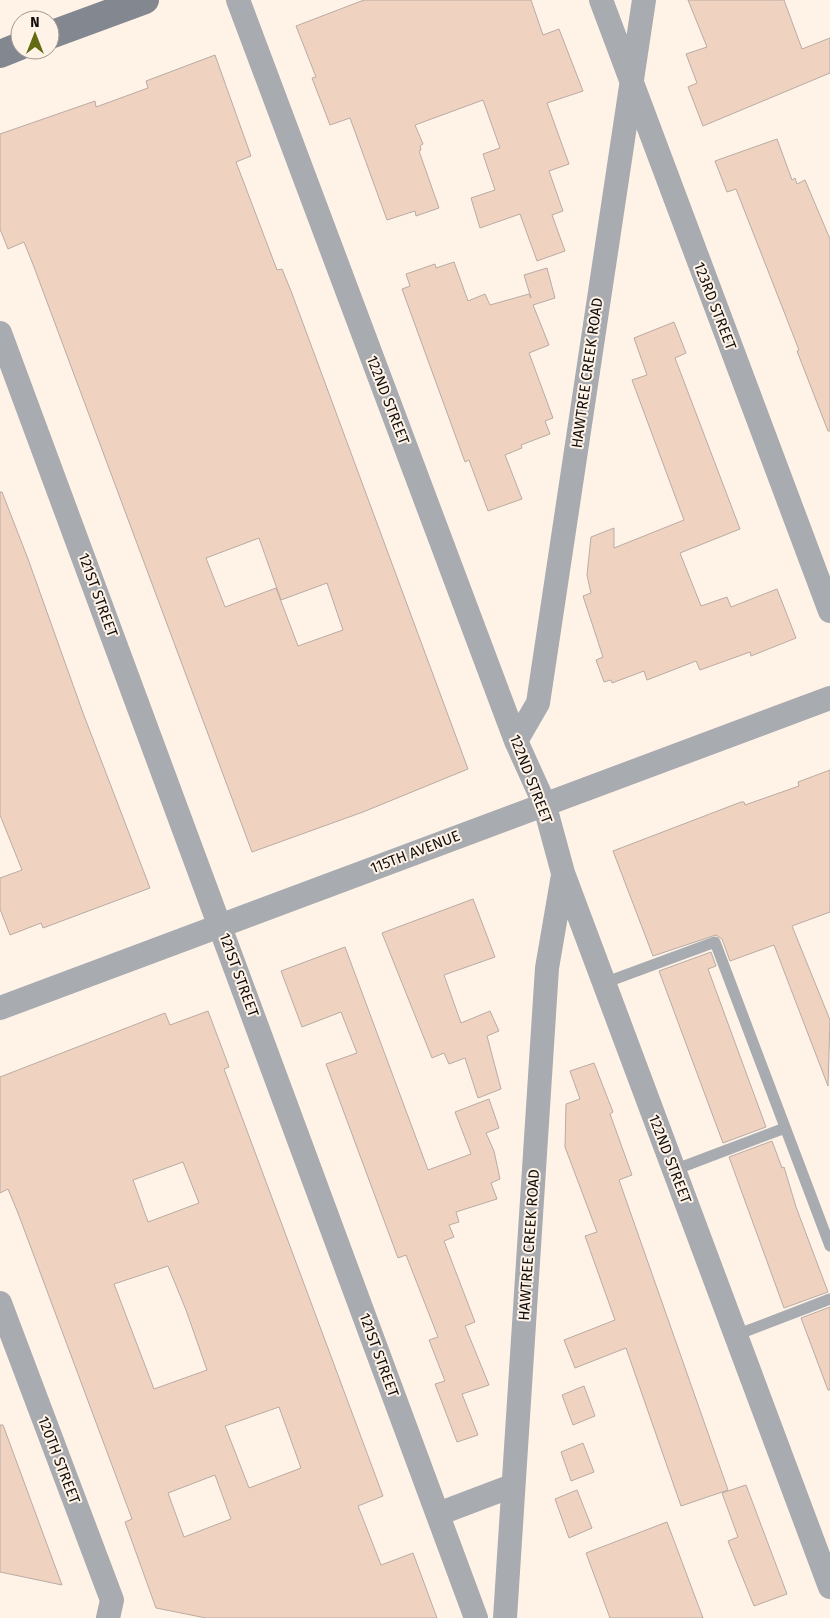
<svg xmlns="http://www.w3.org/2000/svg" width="830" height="1618" font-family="'Fira Sans',sans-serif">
<rect width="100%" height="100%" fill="#fff3e8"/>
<path fill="#efd2c0" stroke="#b9aca4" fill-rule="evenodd" d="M364 0H531L543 35 559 29 583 91 547 103 569 164 549 171 563 211 552 215 565 251 537 261 520 214 480 228 471 198 495 190 483 154 500 148 483 100 415 125 423 144 420 146 421 150 419 151 439 208 416 216 415 211 387 220 350 118 330 125 312 78 316 77 296 26Z
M688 0H784L802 49 830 38V73L703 126 688 87 697 83 686 54 707 47Z
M215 55 251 156 236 162 277 270 282 269 291 291 468 769 363 812 252 852 34 267 24 242 8 249 0 229V134L95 101 96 107 148 88 146 81ZM259 538 281 600 327 583 343 630 298 646 276 588 225 607 206 558Z
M777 139 792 180 795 178 797 184 805 180 830 239V431H828L797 351 799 350 736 189 727 192 715 161Z
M454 262 468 301 485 294 490 305 529 294 531 298 524 275 547 268 555 298 533 305 549 345 529 353 553 418 545 421 550 434 521 445 522 448 505 455 522 499 488 511 469 460 465 462 402 289 410 286 406 274 435 264 436 268Z
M674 322 686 353 675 358 740 529 680 553 701 606 727 597 731 607 777 589 796 638 751 656 750 652 700 670 696 661 647 680 644 671 612 683 611 680 604 682 596 660 603 657 583 596 591 593 587 575 591 537 614 528V548L684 520 632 380 647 375 634 338Z
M0 492H2L28 559 83 713 150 888 43 928 41 923 10 935 0 909V878L22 870 0 815Z
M830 770V912L792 926 830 1020 828 1086 774 945 730 961 722 939 716 935 653 956 613 851 741 802H744L745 805 799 786 798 782Z
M473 899 495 957 444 975 461 1023 490 1011 499 1031 487 1036 501 1089 478 1098 465 1058 449 1064 444 1053 432 1058 382 933Z
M345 947 428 1170 471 1154 455 1112 489 1099 499 1128 486 1133 494 1151 500 1179 491 1183 497 1199 456 1212 459 1222 449 1225 454 1237 444 1241 475 1322 465 1326 489 1385 462 1394 478 1435 457 1442 435 1384 445 1381 429 1340 438 1337 406 1255 398 1258 326 1064 357 1053 341 1012 302 1027 281 971Z
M711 952 716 966 708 969 766 1127 723 1143 659 971Z
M208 1011 229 1067 224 1069 383 1496 358 1506 381 1565 413 1553 437 1618H206L156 1608 125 1522 132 1519 18 1213 8 1189 0 1193V1077L165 1013 170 1025ZM183 1162 199 1203 148 1222 133 1180ZM168 1266 186 1310 207 1370 154 1389 114 1284ZM279 1407 301 1468 249 1488 225 1426ZM215 1475 231 1519 184 1537 168 1493Z
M594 1063 613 1112 610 1114 632 1175 619 1180 728 1490 681 1506 626 1348 575 1368 564 1340 615 1320 585 1236 597 1232 565 1147 566 1104 580 1099 570 1071Z
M772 1141 782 1168 784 1167 796 1207 828 1292 784 1308 729 1157Z
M830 1307V1390H828L801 1318Z
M584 1386 595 1416 573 1425 562 1395Z
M0 1425H3L62 1585 0 1572Z
M583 1443 594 1472 571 1481 561 1452Z
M746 1485 787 1594 754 1606 728 1541 738 1537 722 1493Z
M577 1490 592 1528 569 1538 555 1499Z
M667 1522 703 1618H610L586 1553Z"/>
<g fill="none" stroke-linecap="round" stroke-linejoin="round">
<path stroke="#a8abb0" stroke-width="11" d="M604 983 715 942 830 1246
M674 1170 785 1128
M736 1335 830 1299"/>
<path stroke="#a8abb0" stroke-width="24" d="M238 0 516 741 544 803 563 873 830 1587
M601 0 830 611
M0 333 476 1618
M516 741 538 703 644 0
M0 1008 830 698
M0 1303 112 1600 108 1618
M438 1514 512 1486
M505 1618 547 968 563 875"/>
<path stroke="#83878f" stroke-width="28" d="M50 35 145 0
M0 54 20 46"/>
</g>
<g text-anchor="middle" stroke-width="4" stroke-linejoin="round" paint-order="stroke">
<g font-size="15" fill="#120e0b" stroke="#fff3e8">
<text transform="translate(715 306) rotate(69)" y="5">123RD STREET</text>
<text transform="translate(587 373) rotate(-82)" y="5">HAWTREE CREEK ROAD</text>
<text transform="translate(388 400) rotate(69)" y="5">122ND STREET</text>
<text transform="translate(98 595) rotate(70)" y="5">121ST STREET</text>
<text transform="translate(531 779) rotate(69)" y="5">122ND STREET</text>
<text transform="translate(415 852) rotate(-21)" y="5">115TH AVENUE</text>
<text transform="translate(239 975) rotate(70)" y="5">121ST STREET</text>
<text transform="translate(670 1159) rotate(69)" y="5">122ND STREET</text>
<text transform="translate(529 1245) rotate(-86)" y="5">HAWTREE CREEK ROAD</text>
<text transform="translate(379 1355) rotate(70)" y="5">121ST STREET</text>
<text transform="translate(59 1460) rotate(69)" y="5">120TH STREET</text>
</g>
</g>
<g transform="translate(35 35)"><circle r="24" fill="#fff3e8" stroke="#a09790"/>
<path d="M0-4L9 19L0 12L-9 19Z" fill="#626b12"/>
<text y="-8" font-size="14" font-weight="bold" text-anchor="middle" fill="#120e0b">N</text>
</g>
</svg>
